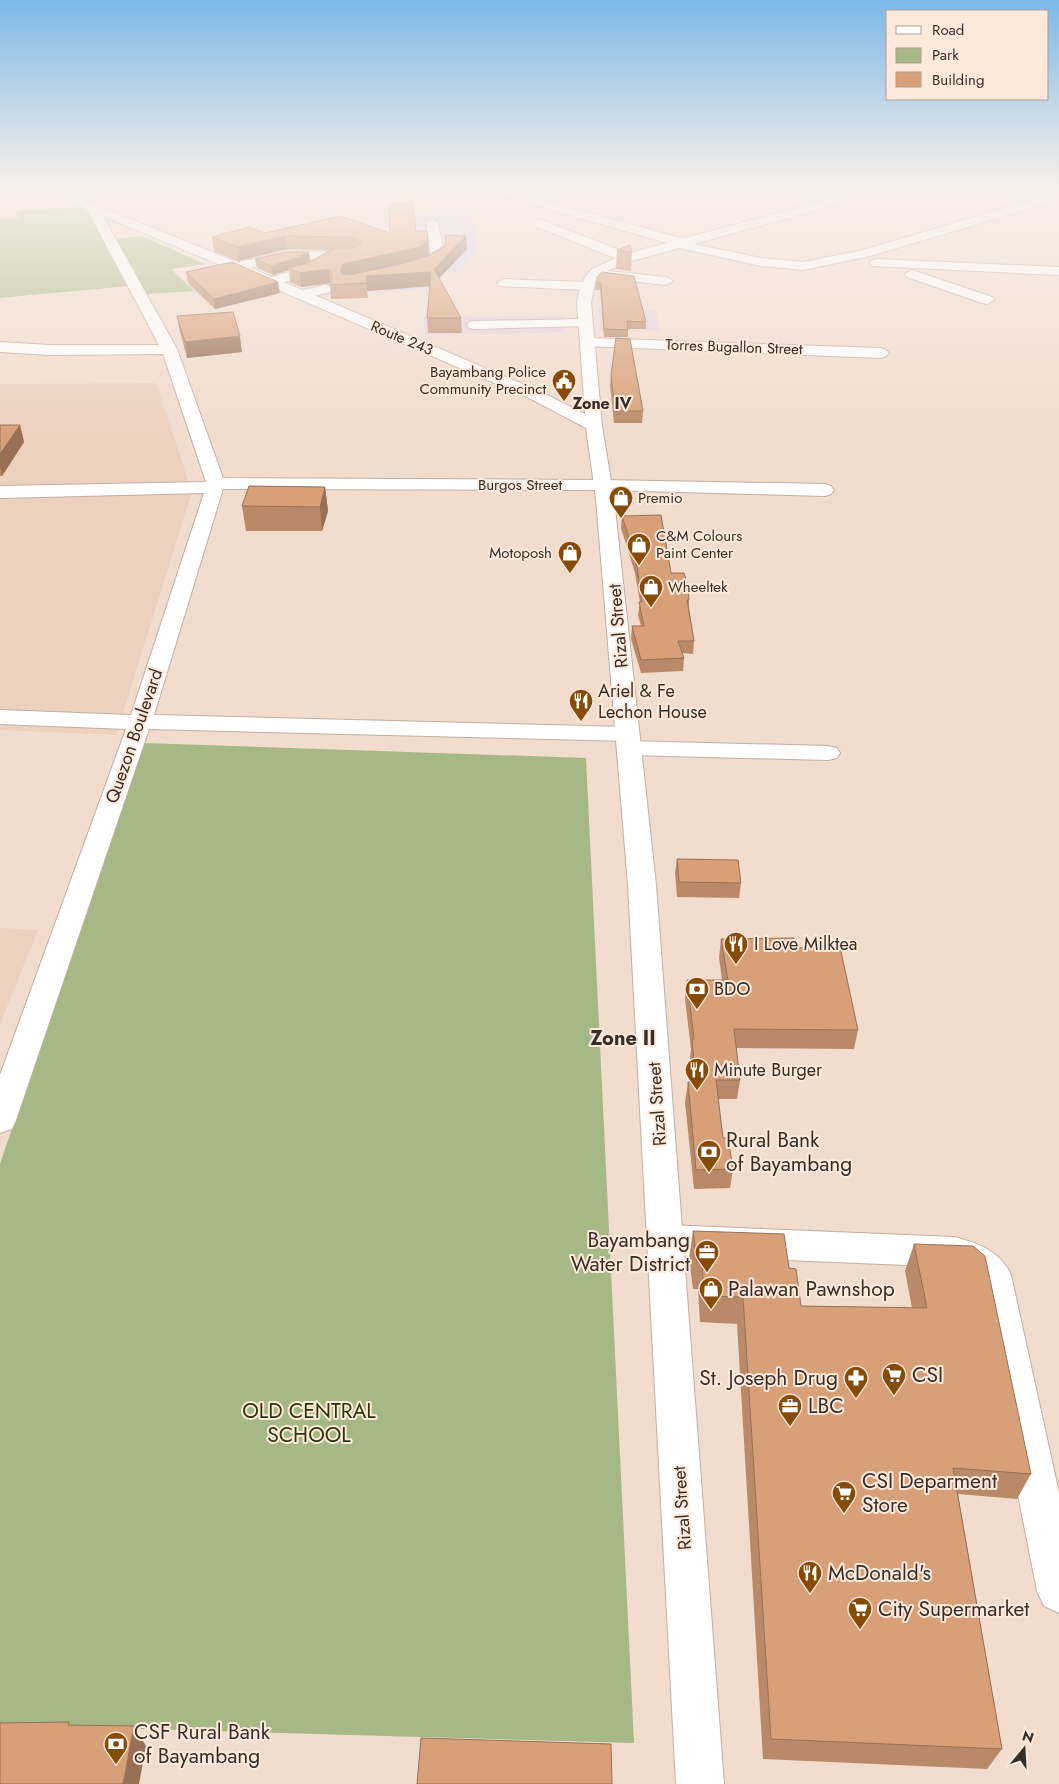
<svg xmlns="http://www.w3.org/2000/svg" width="1059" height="1784" font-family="Jost,sans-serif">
<rect width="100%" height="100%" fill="#f1dcce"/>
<path fill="#e4d0de" d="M599 309 656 310 659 331 600 330Z
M565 316V332L424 335V317Z"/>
<path fill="#d8d3e9" d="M469 209 479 245 461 271 434 273 438 288 320 295 293 284 385 263V215Z"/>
<path fill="#ecd1be" d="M156 383 192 492 116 735 0 730V384Z
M0 928 38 930 0 1024Z"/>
<path fill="#a7b887" d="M79 207 92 212 128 286 0 298V219L19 218 16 211Z
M141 236 205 264 171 269 194 291 146 294 115 239Z
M143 743 586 758 634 1743 0 1725V1164Z"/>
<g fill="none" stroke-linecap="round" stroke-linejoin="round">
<defs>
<path id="minor" d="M40 187H73C66 193 50 193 41 191Z
M475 187H495L688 240 689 243 688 246H678L477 189Z
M782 187H802L840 198 842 201 836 205 784 189Z
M93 205 99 209 177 349 223 478 603 480 825 484 831 486 834 490 831 494 825 496 603 490 223 489 154 715 627 727 635 729 639 734 635 739 627 741 149 729 16 1120 12 1129 0 1133V1075L126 729 0 724V710L131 715 204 493 0 498V486L206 482 163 354 50 355 0 352V342L50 345H159L87 209Z
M432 219 438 223 445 257C437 267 418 276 405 273L403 270C410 263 423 261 431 256L426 223Z
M539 219 632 255 634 258 632 261H622L535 226 533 223Z
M287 251 354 252 361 256 354 260H328L330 262 328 265 309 275 271 286 264 282 266 279 299 269 318 259H287L237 271 230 267 232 264Z
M877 259 1059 267V275L872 266 870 263 872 260Z
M599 270 666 277 673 281 666 285 594 277 592 274Z
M912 270 992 297 994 300 987 304 982 303 907 277 905 274Z
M504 279 586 282 593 286 586 290 499 286 497 283Z
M325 285 330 286 332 289 330 292 301 299 294 295 296 292Z
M585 319 590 320 592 323 590 326 474 329 469 328 467 325 469 322 474 321Z
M588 338 881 348 886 350 889 353 886 356 881 358 583 346 580 343 583 340Z
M629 741 828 746 837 748 840 753 837 758 828 760 629 755 620 753 617 748 620 743Z
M666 1225 954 1237C978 1243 1000 1251 1011 1275L1059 1493V1613L1044 1606 1037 1591 976 1282 963 1271 954 1267 666 1255 653 1251 648 1240 653 1229Z"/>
<path id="major" d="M34 187H51L242 264 541 392 585 414 577 302 579 292 585 277 592 269 622 255 875 187H895L893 189 694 244 761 258 803 262 863 250 1059 192V200L870 256 803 270 761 266 679 248 632 261 607 271 595 283 591 302 602 426 614 499 656 885 724 1784H676L628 885 596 499 586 428 529 398 232 270Z"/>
</defs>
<use href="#minor" stroke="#c3afa2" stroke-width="2"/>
<use href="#major" stroke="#c3afa2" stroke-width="2"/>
<use href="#minor" fill="#fff" fill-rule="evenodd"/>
<use href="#major" fill="#fff" fill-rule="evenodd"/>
</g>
<path fill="#ba8a68" d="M416 231 429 255 445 245V235L467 249 439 278 461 318 462 333H428L427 318 430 286 367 291 368 298 331 299 330 283 301 287 290 282 289 270 273 275 257 268 255 259 310 261 305 264 308 263 332 250 287 249 238 261 214 251 212 237 265 233H390Z
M617 250 632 252 631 271 616 269Z
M186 272 280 293 215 309 188 283Z
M597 277 646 322V329H628V337H604L600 290H595Z
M177 316 242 352 187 358 180 332Z
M611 375 643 411 642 423H614L610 386Z
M0 425H20L24 442 2 476H0Z
M325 487 328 511 322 531H246L242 506Z
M622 516 671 573 689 600V608L694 641 693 654 682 653 684 658 683 671 641 673 631 639 632 626H641L638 615 640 602 635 573 621 528Z
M677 859 741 883 739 898 677 897 675 873Z
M721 939 796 948 858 1030 854 1049 736 1048 740 1080 737 1099H718L723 1138 733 1169 730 1188 694 1189 685 1102 688 1082 692 1083 690 1058 691 1049 685 999 687 980H722L719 958Z
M693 1231 789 1268 801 1306 912 1308 905 1271 914 1244 1031 1474 1017 1499 958 1494 1002 1749 987 1769 763 1759 737 1324 700 1322 698 1289H693L689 1258Z"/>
<path fill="#977055" d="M285 236 287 249 238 261 237 247Z
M466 236 467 249 435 283 434 269Z
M428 241 429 255 420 260 345 278 340 270 343 264Z
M309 252 310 261 298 267 288 268 289 270 273 275 271 266Z
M329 269 330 283 301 287 300 273Z
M431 272 432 286 367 291 366 276Z
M278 282 280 293 215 309 214 299Z
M240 336 242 352 187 358 185 342Z
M20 425 24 442 2 476 0 467V454Z
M325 487 328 511 322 531 320 507Z
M134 1726 146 1746 139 1784H123Z"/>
<path fill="#d8a079" stroke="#977055" d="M389 204H413L416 231H427L428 241 420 247 343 264 340 270 343 274 349 275 401 264 428 256 446 245 445 235 466 236 434 269 461 318H427L431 272 366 276 367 283 330 285 332 274 329 269 300 273 288 268 308 263 335 248H354L362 242 353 237 285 236 237 247 212 237 249 227 265 233 340 216 390 233Z
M630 245 632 252 617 250Z
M286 252H309L297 258 271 266 255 259Z
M232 262 278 282 214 299 186 272Z
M602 272 634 276 646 322 627 321 628 330 604 329 601 283H596L597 277Z
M233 312 240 336 185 342 177 316Z
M616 338 630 339 643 411H615L611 375Z
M0 425H20L0 454Z
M249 486 325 487 320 507 242 506Z
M661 515 671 573H684L688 586 689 600H687L694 641H678L684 658 641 660 632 626H644L639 602H642L636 560 622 516Z
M677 859 738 860 741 883 679 882Z
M794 938 796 948 840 947 858 1030 734 1029 740 1080H716L723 1138H728L733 1169 696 1170 688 1082 696 1083 692 1039H694L687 980H728L721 939Z
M693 1231 784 1234 789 1268 796 1269 801 1306 927 1308 914 1244 973 1246 985 1256 1031 1474 953 1468 1002 1749 771 1739 743 1297 704 1296 702 1262H697Z
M69 1722 68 1725 134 1726 123 1784H0V1723Z
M421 1738 611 1744 612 1784H417Z"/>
<linearGradient id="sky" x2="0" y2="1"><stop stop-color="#7cb9e6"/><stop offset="0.43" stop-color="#f9efe9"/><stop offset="1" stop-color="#f9efe9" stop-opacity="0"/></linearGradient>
<rect width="1059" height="437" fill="url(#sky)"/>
<defs>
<symbol id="civic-pin" viewBox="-11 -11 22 30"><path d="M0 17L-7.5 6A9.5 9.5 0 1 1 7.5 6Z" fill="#874b08" stroke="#ffe9db"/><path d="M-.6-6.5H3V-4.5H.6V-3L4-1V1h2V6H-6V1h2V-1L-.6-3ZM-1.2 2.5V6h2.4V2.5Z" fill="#fff"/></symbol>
<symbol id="shop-pin" viewBox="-11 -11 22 30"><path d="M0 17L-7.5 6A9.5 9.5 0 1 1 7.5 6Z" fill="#874b08" stroke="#ffe9db"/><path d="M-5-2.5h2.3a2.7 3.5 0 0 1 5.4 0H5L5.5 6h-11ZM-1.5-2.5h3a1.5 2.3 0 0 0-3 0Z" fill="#fff"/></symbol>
<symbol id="restaurant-pin" viewBox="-11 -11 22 30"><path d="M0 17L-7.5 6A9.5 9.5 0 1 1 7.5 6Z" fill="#874b08" stroke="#ffe9db"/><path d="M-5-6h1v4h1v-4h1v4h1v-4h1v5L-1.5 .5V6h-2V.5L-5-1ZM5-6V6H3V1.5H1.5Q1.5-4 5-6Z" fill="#fff"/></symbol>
<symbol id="bank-pin" viewBox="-11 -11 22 30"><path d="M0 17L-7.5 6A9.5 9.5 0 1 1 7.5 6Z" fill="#874b08" stroke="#ffe9db"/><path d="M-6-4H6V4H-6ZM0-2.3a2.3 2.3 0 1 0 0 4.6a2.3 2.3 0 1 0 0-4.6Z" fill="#fff"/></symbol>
<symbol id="office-pin" viewBox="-11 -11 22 30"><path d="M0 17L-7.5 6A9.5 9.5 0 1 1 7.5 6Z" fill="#874b08" stroke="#ffe9db"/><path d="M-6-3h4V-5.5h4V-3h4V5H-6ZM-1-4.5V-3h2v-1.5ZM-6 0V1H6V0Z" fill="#fff"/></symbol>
<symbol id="supermarket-pin" viewBox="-11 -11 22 30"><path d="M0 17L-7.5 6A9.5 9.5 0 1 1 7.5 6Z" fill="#874b08" stroke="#ffe9db"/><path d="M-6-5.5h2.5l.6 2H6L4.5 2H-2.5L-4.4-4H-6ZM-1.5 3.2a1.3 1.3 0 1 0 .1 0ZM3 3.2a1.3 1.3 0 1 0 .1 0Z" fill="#fff"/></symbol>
<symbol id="pharmacy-pin" viewBox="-11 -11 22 30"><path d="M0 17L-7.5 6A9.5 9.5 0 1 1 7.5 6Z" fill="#874b08" stroke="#ffe9db"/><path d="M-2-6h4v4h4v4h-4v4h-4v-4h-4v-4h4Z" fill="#fff"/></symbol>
</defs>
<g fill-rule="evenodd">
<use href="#civic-pin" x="550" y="367" width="28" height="38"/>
<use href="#shop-pin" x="607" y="484" width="28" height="38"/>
<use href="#shop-pin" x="625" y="531" width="28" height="38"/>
<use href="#shop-pin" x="556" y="539" width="28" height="38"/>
<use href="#shop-pin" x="637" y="573" width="28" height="38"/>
<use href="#restaurant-pin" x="567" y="687" width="28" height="38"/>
<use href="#restaurant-pin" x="722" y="930" width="28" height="38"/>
<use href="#bank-pin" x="683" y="975" width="28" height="38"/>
<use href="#restaurant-pin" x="683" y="1056" width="28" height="38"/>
<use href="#bank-pin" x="695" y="1138" width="28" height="38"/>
<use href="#office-pin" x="693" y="1238" width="28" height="38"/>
<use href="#shop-pin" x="697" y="1275" width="28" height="38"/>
<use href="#supermarket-pin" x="880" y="1361" width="28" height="38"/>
<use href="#pharmacy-pin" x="842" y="1364" width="28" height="38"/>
<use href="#office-pin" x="776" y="1392" width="28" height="38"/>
<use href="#supermarket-pin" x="830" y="1479" width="28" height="38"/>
<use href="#restaurant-pin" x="796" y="1559" width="28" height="38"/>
<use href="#supermarket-pin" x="846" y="1595" width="28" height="38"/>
<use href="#bank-pin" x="102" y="1730" width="28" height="38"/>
</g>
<g text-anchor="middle" stroke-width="4" stroke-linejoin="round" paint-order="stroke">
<g font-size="15" fill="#362e28" stroke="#ffe9db">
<text transform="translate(402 338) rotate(23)" y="5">Route 243</text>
<text transform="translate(734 347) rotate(2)" y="5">Torres Bugallon Street</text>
<text x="520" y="490">Burgos Street</text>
</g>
<g font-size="15" fill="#362e28" stroke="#ffe9db" text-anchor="start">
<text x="546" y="377" text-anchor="end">Bayambang Police<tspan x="546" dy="17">Community Precinct</tspan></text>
<text x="638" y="503">Premio</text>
<text x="656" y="541">C&amp;M Colours<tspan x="656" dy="17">Paint Center</tspan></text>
<text x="552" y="558" text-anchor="end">Motoposh</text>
<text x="668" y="592">Wheeltek</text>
</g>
<g font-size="16" font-weight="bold" fill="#362e28" stroke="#ffe9db">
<text x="602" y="409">Zone IV</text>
</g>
<g font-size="18" fill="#362e28" stroke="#ffe9db">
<text transform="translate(618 626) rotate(-95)" y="6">Rizal Street</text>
<text transform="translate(134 736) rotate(-71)" y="6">Quezon Boulevard</text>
<text transform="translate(657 1104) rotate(-94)" y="6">Rizal Street</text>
<text transform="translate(682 1508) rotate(-94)" y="6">Rizal Street</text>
</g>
<g font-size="18" fill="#362e28" stroke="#ffe9db" text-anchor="start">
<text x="598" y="697">Ariel &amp; Fe<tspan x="598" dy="21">Lechon House</tspan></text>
<text x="754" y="950">I Love Milktea</text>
<text x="714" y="995">BDO</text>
<text x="714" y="1076">Minute Burger</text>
</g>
<g font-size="20" font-weight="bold" fill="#362e28" stroke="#ffe9db">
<text x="623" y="1045">Zone II</text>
</g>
<g font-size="21" fill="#362e28" stroke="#ffe9db" text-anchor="start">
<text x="726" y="1147">Rural Bank<tspan x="726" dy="24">of Bayambang</tspan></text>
<text x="690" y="1247" text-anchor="end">Bayambang<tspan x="690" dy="24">Water District</tspan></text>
<text x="728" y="1296">Palawan Pawnshop</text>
<text x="912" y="1382">CSI</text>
<text x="838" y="1385" text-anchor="end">St. Joseph Drug</text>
<text x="808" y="1413">LBC</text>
<text x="862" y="1488">CSI Deparment<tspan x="862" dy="24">Store</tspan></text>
<text x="828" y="1580">McDonald's</text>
<text x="878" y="1616">City Supermarket</text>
<text x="134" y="1739">CSF Rural Bank<tspan x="134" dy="24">of Bayambang</tspan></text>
</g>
<g font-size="21" fill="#2a3708" stroke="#ffe9db">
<text x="309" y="1418">OLD CENTRAL<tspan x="309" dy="24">SCHOOL</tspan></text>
</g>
</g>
<rect x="886" y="10" width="162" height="90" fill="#ffe9db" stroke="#af9e93"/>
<rect x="896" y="26" width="25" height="8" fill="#ffffff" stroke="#af9e93"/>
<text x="932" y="35" font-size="15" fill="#362e28">Road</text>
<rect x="896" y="48" width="25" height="15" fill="#a7b887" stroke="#af9e93"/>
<text x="932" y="60" font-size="15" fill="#362e28">Park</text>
<rect x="896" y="72" width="25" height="15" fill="#d8a079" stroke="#af9e93"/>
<text x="932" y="85" font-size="15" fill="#362e28">Building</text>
<g transform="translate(1024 1749) rotate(18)" stroke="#ffe9db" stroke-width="4" paint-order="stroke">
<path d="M0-4L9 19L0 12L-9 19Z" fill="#362e28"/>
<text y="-8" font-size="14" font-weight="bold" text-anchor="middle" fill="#362e28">N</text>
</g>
</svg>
